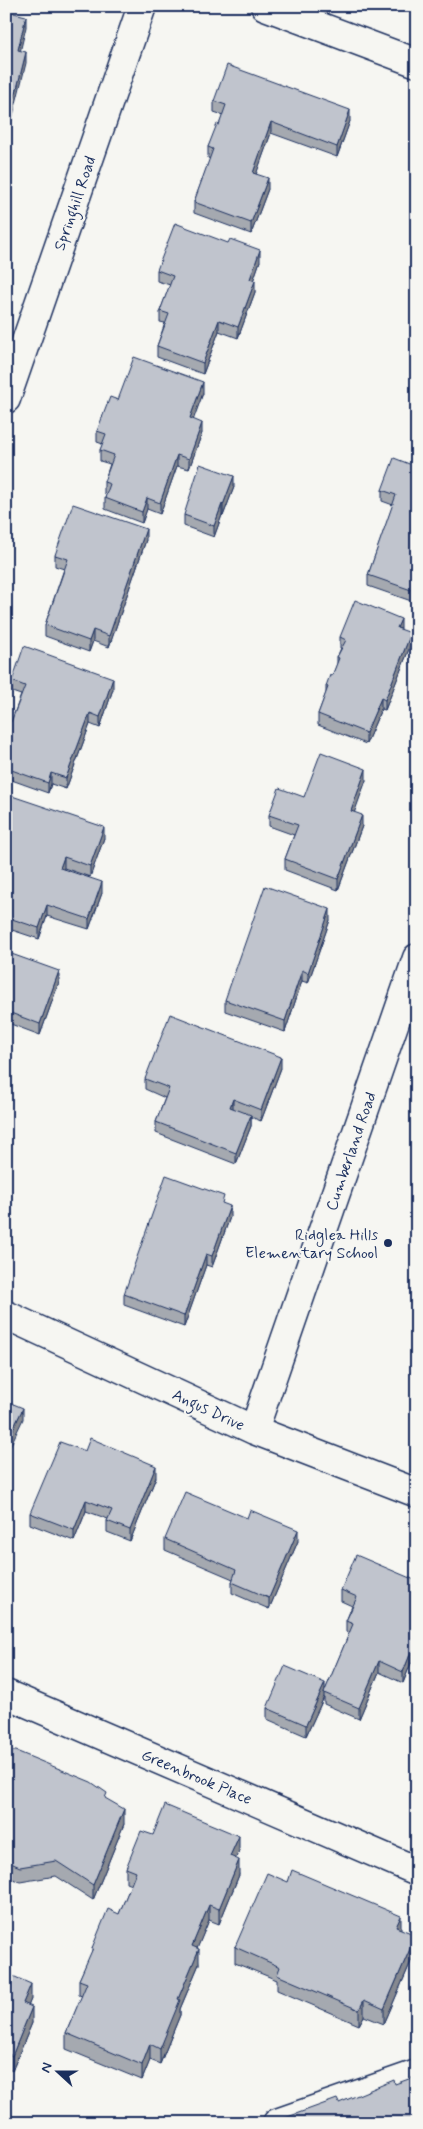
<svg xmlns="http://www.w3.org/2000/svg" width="423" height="2129" font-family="Mynerve,sans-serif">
<rect width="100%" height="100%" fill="#f6f6f2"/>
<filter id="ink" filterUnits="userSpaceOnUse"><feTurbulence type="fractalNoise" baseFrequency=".02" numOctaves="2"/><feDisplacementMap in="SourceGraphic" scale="10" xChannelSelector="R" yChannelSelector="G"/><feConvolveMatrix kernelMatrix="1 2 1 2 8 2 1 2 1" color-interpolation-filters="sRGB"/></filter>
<g filter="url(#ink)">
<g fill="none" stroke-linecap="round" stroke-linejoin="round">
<defs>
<path id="minor" d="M265 6 417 63
M6 399 142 6
M6 1315 254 1430 417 1493
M254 1430 417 958
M6 1694 417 1871
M277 2123 417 2074"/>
</defs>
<use href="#minor" stroke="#1b2f5e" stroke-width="31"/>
<use href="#minor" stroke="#f6f6f2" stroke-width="28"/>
</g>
<path fill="#a5a9b0" stroke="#1b2f5e" d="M214 101 350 121 337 157 271 133 256 174 268 189 251 234 194 213V202L210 159 208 158V147L219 125 223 115 214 112Z
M260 261 253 281 255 292 238 338 219 331 203 374 157 357V346L165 323 160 322V311L170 285 157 281V270Z
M203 393 193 419 202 433 189 469 177 466 160 514 147 509 142 523 105 509V498L107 494 104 493V482L110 464 100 461V450L103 444 97 442V431L118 400Z
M417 467V603L368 586V575L393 505 382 501V490Z
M234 487 223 516 222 515 214 537 184 526V515Z
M146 540 109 647 93 641 89 652 45 636V625L64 569 55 566V555Z
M401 629 411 644 385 710 381 709 366 744 318 725V714L326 693V686L332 676 337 664V657L341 648H340V637Z
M12 681 113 689 100 728 90 724 66 789 51 784 48 793 6 778V727L11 722 21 695 12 692Z
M366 780 354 812 362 826 338 890 285 870V859L294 835 269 826V815L304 797Z
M6 794 104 838 90 877 64 868 63 869 102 893 89 929 47 916 39 939 6 928Z
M330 920 308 983 302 981 285 1032 225 1011V1000Z
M6 952 59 982 40 1035 8 1023Z
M281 1068 261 1121 251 1117V1126L236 1164 156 1133V1122L165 1098 145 1089V1079Z
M224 1204 230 1217 212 1267 206 1265 184 1327 124 1305V1294Z
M156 1477 130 1541 107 1532V1521L108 1519 86 1511 74 1541 30 1524V1513Z
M165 1539 298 1541 269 1609 232 1593V1582L233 1579 165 1550Z
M417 1581V1666L411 1663 403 1683 379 1672 359 1719 324 1704V1697L306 1736 267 1719V1708L325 1691 349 1634 346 1632V1621L352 1606 341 1601V1590Z
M6 1751 107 1800 124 1824 93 1900 56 1876 20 1882 6 1876Z
M153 1835 239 1851 235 1858 239 1875 219 1924 209 1920 197 1948 199 1964 180 2009V2015L160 2064 150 2060 142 2080 66 2049V2033L82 1996 79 1995V1980L92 1952V1948L119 1914 131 1885 126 1883V1868Z
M288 1882 401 1929 416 1950 384 2024 364 2016 359 2025 277 1990V1980L235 1963V1947Z
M6 1973 31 1999 28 2006 32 2023 12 2071 9 2069Z"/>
<path fill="#868990" stroke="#1b2f5e" d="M26 16V27L18 61V50Z
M26 52V63L6 144V133Z
M350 110V121L337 157V147Z
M271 122V133L253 183V173Z
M268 178V189L251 234V223Z
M260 250V261L250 290V279Z
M255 281V292L238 338V327Z
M219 320V331L203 374V363Z
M203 382V393L190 429V418Z
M202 423V433L189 469V459Z
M177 455V466L160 514V503Z
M234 476V487L223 516V505Z
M147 498V509L142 523V512Z
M222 504V515L214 537V526Z
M146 529V540L109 647V636Z
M401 619V629L397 628Z
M93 630V641L89 652V641Z
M411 633V644L385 710V700Z
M113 678V689L100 728V717Z
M381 698V709L366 744V733Z
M90 713V724L66 789V778Z
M366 769V780L351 822V811Z
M51 773V784L48 793V783Z
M362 815V826L338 890V879Z
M104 827V838L90 877V866Z
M64 857V868L60 878V868Z
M102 882V893L89 929V919Z
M47 905V916L39 939V928Z
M330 909V920L308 983V973Z
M302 970V981L285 1032V1021Z
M59 971V982L40 1035V1024Z
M8 1012V1023L6 1028V1017Z
M281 1057V1068L261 1121V1110Z
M233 1099V1110L230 1107Z
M251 1115V1126L236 1164V1153Z
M230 1206V1217L212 1267V1256Z
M206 1254V1265L184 1327V1316Z
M23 1408V1419L6 1455V1444Z
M156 1466V1477L130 1541V1530Z
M86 1500V1511L74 1541V1530Z
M298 1530V1541L269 1609V1598Z
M411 1652V1663L403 1683V1672Z
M379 1661V1672L359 1719V1708Z
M325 1683V1694L324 1693V1697L306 1736V1725Z
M124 1809V1824L93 1900V1885Z
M239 1836V1851L230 1871V1856Z
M239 1860V1875L219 1924V1909Z
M209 1905V1920L192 1961V1946Z
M401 1916V1931L396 1927Z
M416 1935V1950L384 2024V2009Z
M199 1949V1964L180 2009V2015L160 2064V2049L178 1999Z
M31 1984V1999L23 2019V2003Z
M364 2000V2016L359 2025V2010Z
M32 2007V2023L12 2071V2056Z
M150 2044V2060L142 2080V2065Z
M9 2054V2069L6 2075V2059Z"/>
<path fill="#c0c4cd" stroke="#1b2f5e" d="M6 11 26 16 18 50 26 52 6 133Z
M227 65 350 110 337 147 271 122 253 173 268 178 251 223 194 202 213 149 208 147 217 124 219 125 226 105 214 101Z
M175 223 228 243 230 239 260 250 250 279 255 281 238 327 219 320 203 363 157 346 169 314 160 311 173 276 157 270Z
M134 357 203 382 190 418 202 423 189 459 177 455 160 503 147 498 142 512 105 498 110 484 104 482 114 455 100 450 106 434 97 431 110 397 118 400Z
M394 458 417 467V592L368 575 396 495 382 490Z
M200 464 234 476 223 505 222 504 214 526 184 515Z
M73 504 146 529 109 636 93 630 89 641 45 625 68 559 55 555Z
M355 600 401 619 397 628 411 633 385 700 381 698 366 733 318 714 328 687 326 686 330 675 332 676 339 658 337 657 346 640 340 637Z
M24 646 113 678 100 717 90 713 66 778 51 773 48 783 6 768V727L8 721 11 722 25 686 12 681Z
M321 752 366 769 351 811 362 815 338 879 285 859 298 825 269 815 279 788 304 797Z
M6 794 104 827 90 866 64 857 60 868 102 882 89 919 47 905 39 928 6 917Z
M265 886 330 909 308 973 302 970 285 1021 225 1000Z
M6 952 59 971 40 1024 8 1012 6 1017Z
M170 1014 281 1057 261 1110 233 1099 230 1107 251 1115 236 1153 156 1122 169 1088 145 1079Z
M166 1175 224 1196 222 1203 230 1206 212 1256 206 1254 184 1316 124 1294Z
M6 1401 23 1408 6 1444Z
M90 1438 156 1466 130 1530 107 1521 112 1510 86 1500 74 1530 30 1513 60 1442 85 1451Z
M185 1492 247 1518 250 1510 298 1530 269 1598 232 1582 236 1570 165 1539Z
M356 1555 417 1581V1655L411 1652 403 1672 379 1661 359 1708 324 1693 353 1624 346 1621 357 1597 341 1590Z
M285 1666 325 1683 306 1725 267 1708Z
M6 1751H16L91 1782 107 1793 105 1798 124 1809 93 1885 56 1861 20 1867 6 1861Z
M165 1805 239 1836 230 1856 239 1860 219 1909 209 1905 192 1946 199 1949 178 1999 180 2000 160 2049 150 2044 142 2065 66 2033 87 1983 79 1980 93 1948H92L108 1909 119 1914 136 1872 126 1868 141 1831 153 1835Z
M292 1870 401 1916 396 1927 416 1935 384 2009 364 2000 359 2010 277 1975 280 1967 235 1947 267 1873 288 1882Z
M6 1973 31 1984 23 2003 32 2007 12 2056 9 2054 6 2059Z
M417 2076V2123H271L337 2099 339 2103 394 2080 395 2084Z"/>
</g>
<circle fill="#1b2f5e" stroke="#f6f6f2" stroke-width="2" cx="388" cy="1243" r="5"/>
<g text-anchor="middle" stroke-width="4.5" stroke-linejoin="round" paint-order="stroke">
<g font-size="16" fill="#1b2f5e" stroke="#f6f6f2">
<text transform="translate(74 203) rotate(-71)" y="6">Springhill Road</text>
<text transform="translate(350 1151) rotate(-71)" y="6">Cumberland Road</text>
<text transform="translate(209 1409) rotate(25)" y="6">Angus Drive</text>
<text transform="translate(197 1776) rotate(23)" y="6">Greenbrook Place</text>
</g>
<g font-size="16" fill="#1b2f5e" stroke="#f6f6f2" text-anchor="end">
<text x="378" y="1240">Ridglea Hills<tspan x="378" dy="18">Elementary School</tspan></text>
</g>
</g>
<rect width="423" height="2129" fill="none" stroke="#f6f6f2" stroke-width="25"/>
<rect x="12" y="12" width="398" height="2104" fill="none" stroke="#1b2f5e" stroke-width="2" filter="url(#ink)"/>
<g transform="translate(58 2072) rotate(291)" stroke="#f6f6f2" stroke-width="4" paint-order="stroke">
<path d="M0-4L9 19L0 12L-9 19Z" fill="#1b2f5e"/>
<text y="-8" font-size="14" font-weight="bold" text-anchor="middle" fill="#1b2f5e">N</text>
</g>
</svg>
